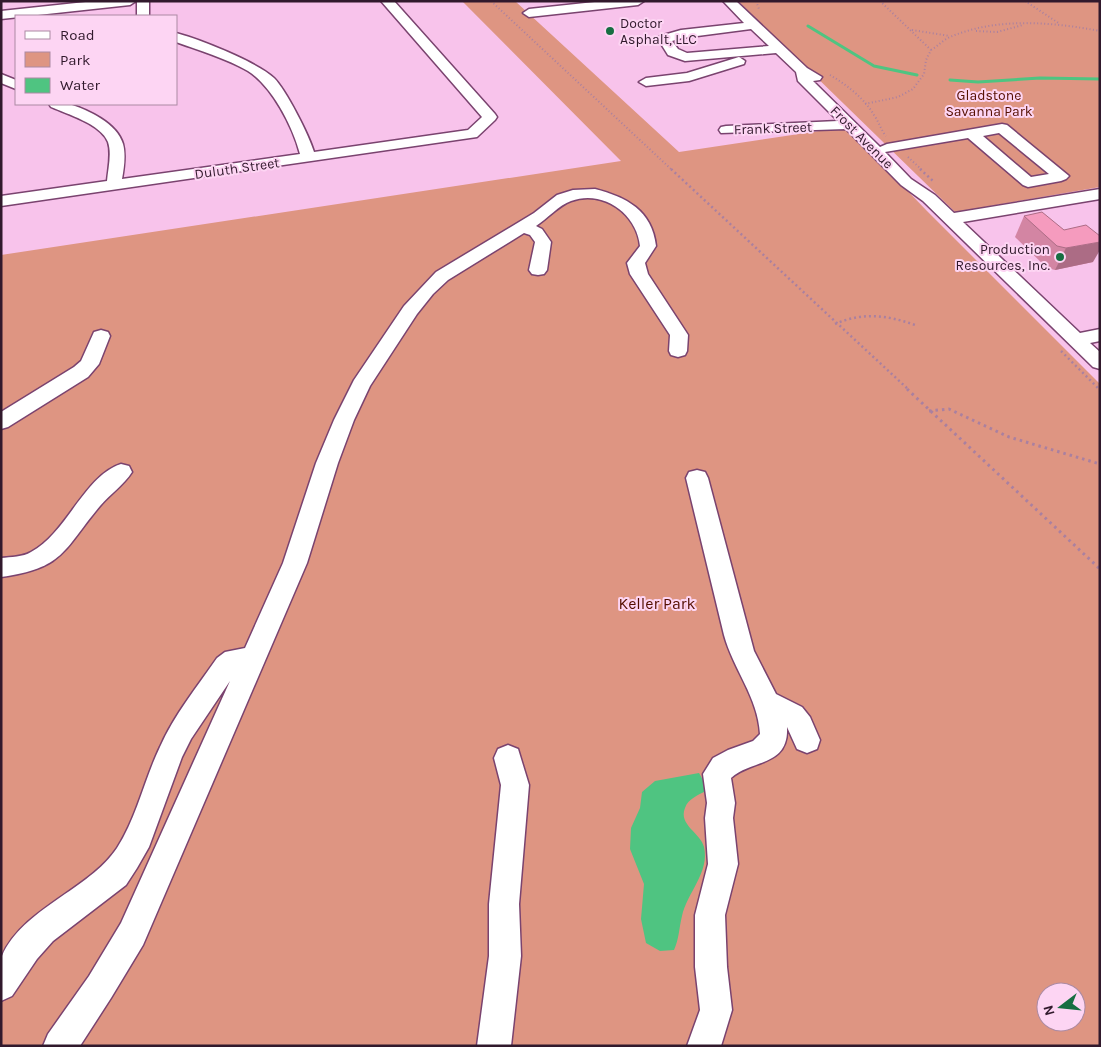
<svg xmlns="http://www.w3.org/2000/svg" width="1101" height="1047" font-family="Karla,sans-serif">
<rect width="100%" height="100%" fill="#f8c3eb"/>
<path fill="#de9582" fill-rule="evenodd" d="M462 1H515L679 152 846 127 927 211 1100 384V1046H1V255L621 161ZM1046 992H1076V1022H1046Z
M738 1H1100V187L955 212Z"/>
<path fill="#4fc481" d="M699 773 703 780 706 791C698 795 688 799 685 808 678 825 701 833 704 847 710 872 687 893 682 916 679 928 679 939 674 950L660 951 646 943 641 919 644 884 630 849 631 828 640 808 642 792 655 781Z"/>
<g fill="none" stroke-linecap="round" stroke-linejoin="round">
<path stroke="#4fc481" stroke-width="3" d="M808 26 874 66 917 75
M950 80 978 82 1040 78 1100 79"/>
<defs>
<path id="minor" d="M95 1H136L130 5 1 19V11Z
M137 1H149V16H137Z
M381 1H394L495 114 497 117 495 120 477 137 1 206V196L107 181C108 169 112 154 108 142 101 124 67 114 51 107L49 104C55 104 63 103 69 104 88 110 117 123 123 144 126 155 124 168 122 179L300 154C293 127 272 86 248 71 228 59 198 50 176 42V33C199 39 257 62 274 78 286 90 309 135 314 152L468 130 482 117Z
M604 1H644L638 5 529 17 523 13 529 9Z
M723 1H736L807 68 822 77 820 80 813 81 880 147 887 144 1002 124 1007 125 1069 176 1066 179 1061 181 1028 187 1023 185 968 138 885 152 911 179 935 195 954 213 1100 189V199L963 222 1080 333 1100 329V341L1090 343 1100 352V369L1093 367 923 201 901 185 846 129 721 133 719 130 721 127 726 126 838 121 798 81 796 72 776 53 685 61 668 55 658 39 660 36 681 30 744 23ZM751 29 769 46 687 53 678 49 672 41 682 38ZM999 133 1049 174 1031 177 983 136Z
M739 57 745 61 744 64 689 81 646 86 639 82 646 78 687 73Z
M1 74 16 80V89L1 83Z
M595 189C626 197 652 210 656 246L645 263 648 274 688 335 687 351 685 355 678 357 671 355 669 351 670 335 630 274 627 263 640 246C637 214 603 189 571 201 559 205 547 219 536 226L542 229 551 242 547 270 544 274 538 275 532 274 529 270 535 242 530 235 524 233 448 280 433 294 417 314 370 386 354 420 338 463 307 563 143 945 111 998 80 1046H43L48 1034 89 976 121 923 230 681 191 739 182 757 149 847 137 868 126 885 53 941 37 959 12 996 1 1001C1 990 0 965 2 956 23 908 89 890 117 848 137 817 144 780 160 747 174 715 197 687 217 658L225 652 245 648 283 563 316 463 334 420 354 380 404 306 436 272 534 213 557 195 573 190Z
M101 330 108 332 110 336 99 364 88 377 8 427 1 429V412L74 367 81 361 94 332Z
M121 464 129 466 132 472C124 485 110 494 100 506 63 550 65 568 1 577V558C11 557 23 557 31 552 67 533 84 476 121 464Z
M697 470 705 472 708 478 754 651 776 694 802 707 810 717 820 740 817 749 807 753 797 749 787 727C789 767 752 759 731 778L735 803 733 818 738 864 725 915 727 967 732 1010 721 1046H687L700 1010 695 967V915L708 864 705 818 707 803 703 774 713 758 728 750 753 741 760 734C758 697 733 669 724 635L686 478 689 472Z
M508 745 518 749 529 785 519 904 521 956 511 1046H477L489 956V904L501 785 494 758 498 749Z"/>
</defs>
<use href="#minor" stroke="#7a436f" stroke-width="3"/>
<path stroke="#aa80a0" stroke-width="2" stroke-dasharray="1 2.5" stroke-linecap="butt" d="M491 1 672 170
M756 1 759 9
M1025 1 1060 24
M912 30 950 36
M976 31 997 32 1023 25
M931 50C938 46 943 40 950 37 997 17 1052 22 1100 31
M830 75C847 85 864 98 874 115 879 122 881 130 886 136
M865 104 898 97 913 89 924 74 926 60 931 50 880 1
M908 157 922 170"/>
<path stroke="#aa80a0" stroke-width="2.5" stroke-dasharray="2 3" stroke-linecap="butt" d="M671 169 909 390
M920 169 933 181
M835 324C863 312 887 315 915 325
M1061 351 1100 390"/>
<path stroke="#aa80a0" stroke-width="3" stroke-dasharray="2.5 4" stroke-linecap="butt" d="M907 389 1100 569
M929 411 949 409 1009 437 1100 464"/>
<use href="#minor" fill="#fff" fill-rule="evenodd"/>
</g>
<path fill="#d385a3" d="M1024 216 1093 262 1055 270 1047 268 1015 237Z"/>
<path fill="#ac6c85" d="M1100 242V250L1093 262 1055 270 1066 248Z"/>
<path fill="#f59bbe" stroke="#ac6c85" d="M1042 212 1064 230 1086 225 1100 236V242L1066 248 1057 246 1024 216Z"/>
<g fill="#166e41" stroke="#fdd5f3" stroke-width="2">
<circle cx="610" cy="31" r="5"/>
<circle cx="1060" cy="257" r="5"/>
</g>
<g text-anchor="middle" stroke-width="4" stroke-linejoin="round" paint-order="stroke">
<g font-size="14" fill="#31192c" stroke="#fdd5f3" text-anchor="start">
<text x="620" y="28">Doctor<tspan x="620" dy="16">Asphalt, LLC</tspan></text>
<text x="1050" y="254" text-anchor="end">Production<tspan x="1050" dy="16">Resources, Inc.</tspan></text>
</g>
<g font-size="14" fill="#550f00" stroke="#fdd5f3">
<text x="989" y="100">Gladstone<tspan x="989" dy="16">Savanna Park</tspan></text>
</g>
<g font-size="14" fill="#31192c" stroke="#fdd5f3">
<text transform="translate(773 128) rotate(-2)" y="5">Frank Street</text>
<text transform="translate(862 137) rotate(45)" y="5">Frost Avenue</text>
<text transform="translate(237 168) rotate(-8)" y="5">Duluth Street</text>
</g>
<g font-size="16" fill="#550f00" stroke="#fdd5f3">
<text x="657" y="609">Keller Park</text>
</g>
</g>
<rect width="1101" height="1047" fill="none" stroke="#31192c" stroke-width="5"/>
<rect x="15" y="15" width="162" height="90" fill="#fdd5f3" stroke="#ab8aa3"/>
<rect x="25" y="31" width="25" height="8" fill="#ffffff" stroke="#ab8aa3"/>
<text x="60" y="40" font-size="15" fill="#31192c">Road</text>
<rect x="25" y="52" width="25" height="15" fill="#de9582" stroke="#ab8aa3"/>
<text x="60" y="65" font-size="15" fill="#31192c">Park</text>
<rect x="25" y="78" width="25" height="15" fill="#4fc481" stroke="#ab8aa3"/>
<text x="60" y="90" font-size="15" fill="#31192c">Water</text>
<g transform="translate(1061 1007) rotate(254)"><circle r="24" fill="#fdd5f3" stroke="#ab8aa3"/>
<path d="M0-4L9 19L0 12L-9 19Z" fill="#166e41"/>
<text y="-8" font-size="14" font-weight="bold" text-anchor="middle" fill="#31192c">N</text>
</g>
</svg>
